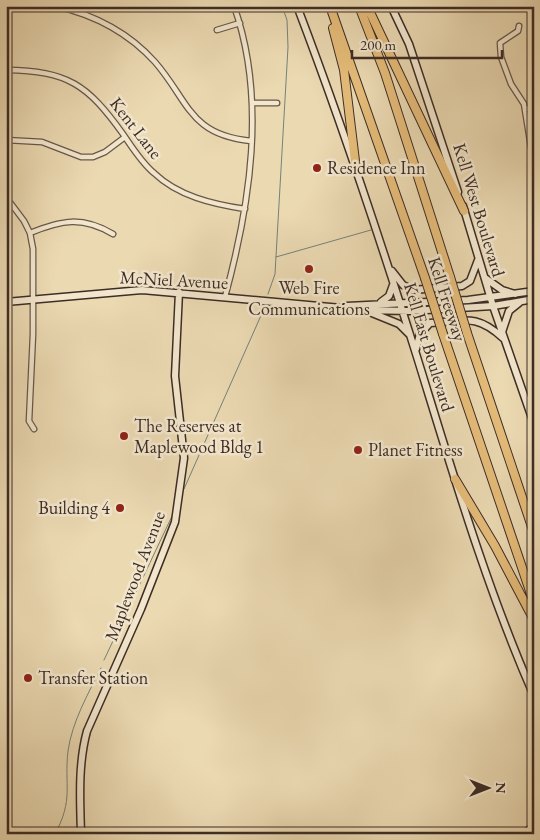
<svg xmlns="http://www.w3.org/2000/svg" width="540" height="840" font-family="'EB Garamond',serif">
<rect width="100%" height="100%" fill="#ebd9b2"/>
<filter id="stains"><feTurbulence type="fractalNoise" baseFrequency=".004" numOctaves="4"/><feColorMatrix values="0 0 0 0 .2 0 0 0 0 .09 0 0 0 0 .02 0 0 0 .5 -.17"/></filter>
<radialGradient id="worn" r=".72"><stop offset=".6" stop-color="#630" stop-opacity="0"/><stop offset="1" stop-color="#630" stop-opacity=".3"/></radialGradient>
<g fill="none" stroke-linecap="round" stroke-linejoin="round">
<path stroke="#748279" stroke-width="1" d="M276 257 371 230
M268 294 275 274 288 47 287 20 282 6
M184 489 263 311
M104 660 173 514
M55 834C74 799 64 786 68 751 72 722 88 694 101 668"/>
<defs>
<path id="street" d="M56 6C95 15 128 32 155 62 189 101 189 135 251 141
M519 26 518 31 500 43 501 57 511 84 524 104 534 166
M217 30 240 23
M6 70C68 71 87 84 123 134 132 147 141 162 154 173 178 196 212 204 245 209
M252 103H277
M525 109 534 108
M6 140 42 142 81 157H93L105 152 125 137
M6 197 24 221 30 233 33 249V334L29 421 34 429
M30 233C62 220 82 216 113 234
M225 297C250 205 267 99 234 6"/>
<path id="secondary" d="M297 6C341 121 380 239 417 357 452 470 486 587 534 696
M391 6 409 44 458 192
M463 206 493 306 534 424
M392 271 403 285 413 290 462 286 470 281 478 260
M485 278 502 290 515 294
M6 302 142 290 363 310 410 311 493 306 534 299
M381 302 389 296 393 285
M347 306 468 300 534 291
M372 313 399 324 410 335
M502 332 509 311 519 303
M416 349 420 334 430 323C464 321 476 313 503 338
M81 834C80 799 78 764 87 731L141 609 175 522 184 458 175 376 179 292
M524 834 534 826"/>
<path id="highway" d="M330 6 425 278
M359 6 385 73 450 277
M367 6 464 211
M333 28 344 70 356 169
M467 333 534 533
M443 334 534 603
M533 422 534 465
M455 479 495 546 534 620"/>
</defs>
<use href="#street" stroke="#685849" stroke-width="7"/>
<use href="#secondary" stroke="#3d2d26" stroke-width="9"/>
<use href="#highway" stroke="#3d2d26" stroke-width="10"/>
<use href="#street" stroke="#f2e6cd" stroke-width="4.5"/>
<use href="#secondary" stroke="#f2e6cd" stroke-width="6"/>
<use href="#highway" stroke="#e6bc79" stroke-width="8"/>
<defs>
<path id="highway-bridge" d="M450 277 467 333
M425 278 443 334"/>
</defs>
<use href="#highway-bridge" stroke="#3d2d26" stroke-width="10" stroke-linecap="butt"/>
<use href="#highway-bridge" stroke="#e6bc79" stroke-width="8"/>
</g>
<g fill="#8f2418" stroke="#f2e6cd" stroke-width="2">
<circle cx="317" cy="168" r="5"/>
<circle cx="309" cy="269" r="5"/>
<circle cx="124" cy="436" r="5"/>
<circle cx="358" cy="450" r="5"/>
<circle cx="120" cy="508" r="5"/>
<circle cx="28" cy="678" r="5"/>
</g>
<g text-anchor="middle" stroke-width="5" stroke-linejoin="round" paint-order="stroke">
<g font-size="18" fill="#3d2d26" stroke="#f2e6cd">
<text transform="translate(136 128) rotate(52)" y="6">Kent Lane</text>
<text transform="translate(479 210) rotate(73)" y="6">Kell West Boulevard</text>
<text transform="translate(174 280) rotate(3)" y="6">McNiel Avenue</text>
<text transform="translate(447 299) rotate(72)" y="6">Kell Freeway</text>
<text transform="translate(429 347) rotate(73)" y="6">Kell East Boulevard</text>
<text transform="translate(135 576) rotate(-69)" y="6">Maplewood Avenue</text>
</g>
<g font-size="18" fill="#3d2d26" stroke="#f2e6cd" text-anchor="start">
<text x="327" y="174">Residence Inn</text>
<text x="309" y="294" text-anchor="middle">Web Fire<tspan x="309" dy="21">Communications</tspan></text>
<text x="134" y="432">The Reserves at<tspan x="134" dy="21">Maplewood Bldg 1</tspan></text>
<text x="368" y="456">Planet Fitness</text>
<text x="110" y="514" text-anchor="end">Building 4</text>
<text x="38" y="684">Transfer Station</text>
</g>
</g>
<rect width="540" height="840" fill="none" stroke="#ebd9b2" stroke-width="25"/>
<rect x="8" y="8" width="525" height="825" fill="none" stroke="#3d2d26" stroke-width="2.5"/>
<rect x="12" y="12" width="515" height="815" fill="none" stroke="#3d2d26"/>
<g transform="translate(488 788) rotate(90)" stroke="#f2e6cd" stroke-width="4" paint-order="stroke">
<path d="M0-4L9 19L0 12L-9 19Z" fill="#3d2d26"/>
<text y="-8" font-size="14" font-weight="bold" text-anchor="middle" fill="#3d2d26">N</text>
</g>
<path d="M352 50v8h150v-8" fill="none" stroke="#3d2d26" stroke-width="2.5"/>
<text x="360" y="50" font-size="15" fill="#3d2d26" stroke="#f2e6cd" stroke-width="4" paint-order="stroke">200 m</text>
<rect width="100%" height="100%" filter="url(#stains)"/>
<rect width="100%" height="100%" fill="url(#worn)"/>
</svg>
